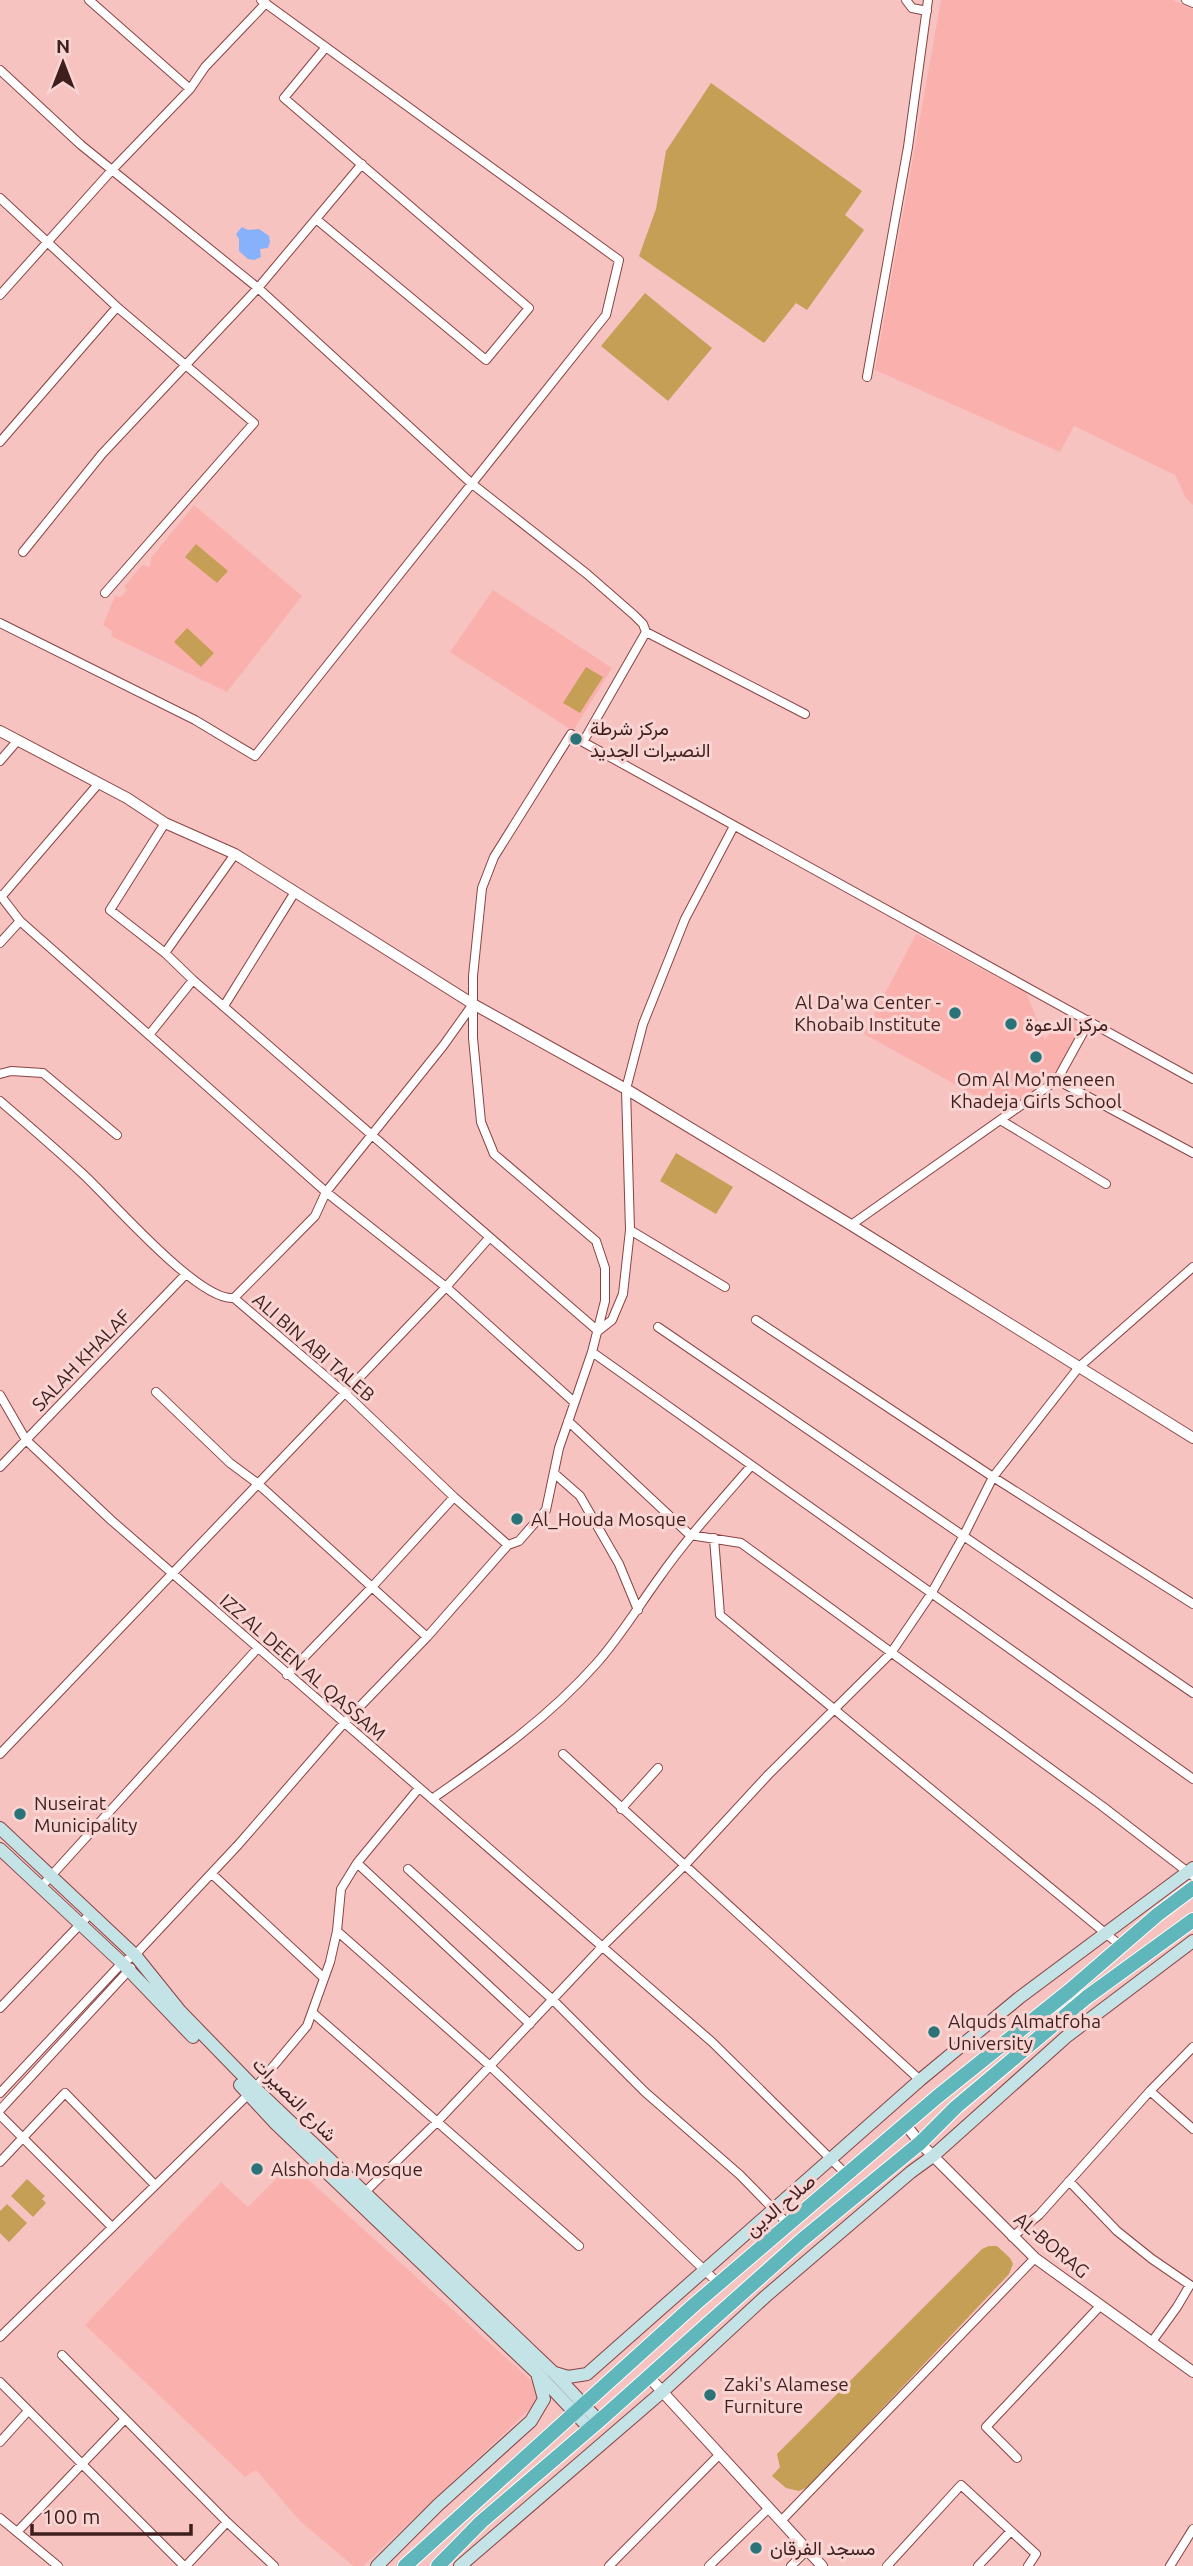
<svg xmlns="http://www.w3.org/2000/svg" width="1193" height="2566" font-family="Ubuntu,Vazirmatn,sans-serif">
<rect width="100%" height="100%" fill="#f6c3c0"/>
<path fill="#fab1ae" d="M941 0H1173L1193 9V505L1186 498 1175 475 1074 426 1060 452 875 370Z
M194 505 302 596 227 692 111 636 112 631 103 625 115 596 121 597 127 590 124 587 142 565 150 567 151 558Z
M493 590 612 668 573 731 450 652Z
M916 934 1026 992 1045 1040 1068 1010 1086 1020 1055 1073 1007 1113 864 1034Z
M291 2164 534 2383 538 2395 533 2406 363 2566H353L300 2521 256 2470 245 2477 85 2325 221 2182 248 2207Z"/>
<path fill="#c69f56" d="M711 83 862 191 845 215 864 230 807 310 796 303 764 343 639 256 656 209 666 151Z
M645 293 712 348 668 401 601 346Z
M196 544 228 571 217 583 185 557Z
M187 628 214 653 201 667 174 642Z
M586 667 603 677 580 713 563 703Z
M676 1153 733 1187 716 1214 660 1181Z
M27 2179 45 2196 42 2199 46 2203 33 2217 11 2196Z
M7 2204 27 2223 9 2242 0 2233V2211Z
M989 2246H997L1010 2258 1013 2264 1009 2274 808 2487 799 2491 786 2488 772 2476 780 2467 777 2454 982 2249Z"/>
<path fill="#88b1fb" d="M242 227 248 230 259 229 269 236 270 242 268 248 260 249 261 257 254 260 248 259 239 251V239L236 234Z"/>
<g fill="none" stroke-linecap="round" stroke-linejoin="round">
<defs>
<path id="minor" d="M89 0 190 89
M906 0 912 8 927 11
M1186 0 1193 3
M0 70 81 145 258 288 471 483 587 574 634 615 643 624 646 632 583 742 571 734 494 857 482 888 473 976V1004L443 1046 326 1192 315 1216 234 1298
M0 198 117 307 254 423 105 593
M316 219 486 360 529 308 284 98 326 47
M0 295 112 170 190 89 205 67 266 3
M867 377 908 147 928 0
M0 442 117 307
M23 552 102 454 258 288 362 164
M0 623 195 720 255 756 606 315 619 260 261 0
M646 632 805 714
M583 742 1193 1079
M0 761 18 740
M165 823 110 910 165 953 193 980 598 1331
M0 895 20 921 149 1035 326 1192 446 1287 574 1402
M2 896 99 783
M0 943 20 921
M165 953 235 854
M224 1006 295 892
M149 1035 193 980
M0 1074 11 1071 43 1073 117 1135
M1057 1080 1193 1153
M0 1101C28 1125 57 1150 84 1175 112 1201 199 1302 234 1298L344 1392 454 1497 508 1545
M1002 1121 1106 1184
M851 1225 1057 1080 1090 1020
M630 1230 725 1287
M756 1320 993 1477 1193 1604
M658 1327 1193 1693
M598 1331 612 1320 623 1294 630 1230 626 1089 643 1024 685 919 734 826
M592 1352 1193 1779
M156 1392 230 1463 257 1483 427 1637
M0 1395 26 1440 111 1520 712 2042 846 2174
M568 1421 690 1535 741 1543 1102 1806 1193 1876
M0 1467 186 1274
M555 1474 580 1496 619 1564 638 1610
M714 1538 720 1615 1121 1946
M287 1675 372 1587 454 1497
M0 1754 446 1287 489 1238
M563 1754 920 2080
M432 1799C492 1757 547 1719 596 1664 620 1637 638 1607 659 1578 687 1538 719 1503 751 1466
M621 1809 658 1768
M357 1863 530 2024
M408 1869 553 2000 645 2092 740 2175 788 2224
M212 1874 324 1978
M41 1887 257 1649
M337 1931 489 2065 718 2283
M0 2008 90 1914
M313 2013 579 2246
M1150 2091 1193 2129
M0 2093 122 1963 135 1955 238 1845 344 1723 427 1637 508 1545 519 1541 546 1510 559 1448 592 1352 605 1301V1268L596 1241 494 1154 481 1122 473 1038V1004
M0 2110 131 1968
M0 2115 112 2227
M0 2162 65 2093 155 2185
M1069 2181 1117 2231 1152 2259 1190 2285 1177 2307 1151 2343
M364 2193 437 2122 602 1947 685 1865 768 1775 891 1653 931 1594 963 1537 993 1477 1079 1367 1193 1267
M1012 2237 1039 2215 1150 2091 1193 2047
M0 2337 255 2088 307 2026 330 1962 337 1931 341 1889 357 1863 419 1788
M62 2355 227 2522 274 2566
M0 2382 184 2566
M0 2442 28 2411
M1017 2458 986 2427 1100 2306
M0 2518 58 2566
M781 2521 1035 2258
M17 2532 125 2419
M186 2566 227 2522
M609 2566 719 2455
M709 2566 769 2508
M791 2566 807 2550
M887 2566 961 2485 1036 2554 1028 2566
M978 2566 1010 2532
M1170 2566 1193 2529"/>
<path id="tertiary" d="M0 731 127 798 165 823 235 854 473 1004 626 1089 851 1225 1193 1438
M906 2125 920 2143 1035 2258 1193 2372
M648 2376 822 2566"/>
<path id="secondary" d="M0 1828 135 1955 180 2011 255 2088 553 2372 599 2421
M0 1849 122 1963 193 2037
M240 2085 276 2124 543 2379 590 2429
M555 2373 568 2377 587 2374 920 2080 1019 1998 1193 1868
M377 2566 438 2505 531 2421 544 2399 538 2377
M460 2566 662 2392 766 2296 911 2172 933 2156 1066 2037 1193 1941"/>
<path id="trunk" d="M405 2566 695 2304 937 2097 1069 1991 1157 1915 1193 1888
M438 2566 481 2522 599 2421 803 2239 920 2143 956 2107 1087 1997 1193 1920"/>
</defs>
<use href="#minor" stroke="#8a4343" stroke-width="10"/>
<use href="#tertiary" stroke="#8a4343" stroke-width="12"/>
<use href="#secondary" stroke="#8a4343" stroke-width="14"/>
<use href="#trunk" stroke="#fff" stroke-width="16"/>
<use href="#minor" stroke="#fff" stroke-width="8"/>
<use href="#tertiary" stroke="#fff" stroke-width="10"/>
<use href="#secondary" stroke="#c3e3e6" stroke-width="12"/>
<use href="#trunk" stroke="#5fb6bb" stroke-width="14"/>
</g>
<g fill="#2a7479" stroke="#f8d5d3" stroke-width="2.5">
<circle cx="576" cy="739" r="7"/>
<circle cx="955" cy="1013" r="7"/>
<circle cx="1011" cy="1024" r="7"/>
<circle cx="1036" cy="1057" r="7"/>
<circle cx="517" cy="1519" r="7"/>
<circle cx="20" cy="1814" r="7"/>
<circle cx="934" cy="2032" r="7"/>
<circle cx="257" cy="2169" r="7"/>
<circle cx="710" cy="2395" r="7"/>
<circle cx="756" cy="2548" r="7"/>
</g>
<g text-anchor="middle" stroke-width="6" stroke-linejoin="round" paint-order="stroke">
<g font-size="19" fill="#3e1f1e" stroke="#f8d5d3" text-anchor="start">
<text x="590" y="735">مركز شرطة<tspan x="590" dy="22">النصيرات الجديد</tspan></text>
<text x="941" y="1009" text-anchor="end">Al Da'wa Center -<tspan x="941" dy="22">Khobaib Institute</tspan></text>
<text x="1025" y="1031">مركز الدعوة</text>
<text x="1036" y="1086" text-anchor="middle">Om Al Mo'meneen<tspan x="1036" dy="22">Khadeja Girls School</tspan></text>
<text x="531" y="1526">Al_Houda Mosque</text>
<text x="34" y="1810">Nuseirat<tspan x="34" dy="22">Municipality</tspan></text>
<text x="948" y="2028">Alquds Almatfoha<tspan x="948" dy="22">University</tspan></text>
<text x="271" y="2176">Alshohda Mosque</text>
<text x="724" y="2391">Zaki's Alamese<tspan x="724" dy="22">Furniture</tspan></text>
<text x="770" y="2555">مسجد الفرقان</text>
</g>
<g font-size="19" fill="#3e1f1e" stroke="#f8d5d3">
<text transform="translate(314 1347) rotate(41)" y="7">ALI BIN ABI TALEB</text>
<text transform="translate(81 1360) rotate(-46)" y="7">SALAH KHALAF</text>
<text transform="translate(303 1667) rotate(41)" y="7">IZZ AL DEEN AL QASSAM</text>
<text transform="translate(295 2099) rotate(45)" y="7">شارع النصيرات</text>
<text transform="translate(780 2205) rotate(-40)" y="7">صلاح الدين</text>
<text transform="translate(1052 2245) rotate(40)" y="7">AL-BORAG</text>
</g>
</g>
<g transform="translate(63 63)" stroke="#f8d5d3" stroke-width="5" paint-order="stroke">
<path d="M0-5L12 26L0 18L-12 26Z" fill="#3e1f1e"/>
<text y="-10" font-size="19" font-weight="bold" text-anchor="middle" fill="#3e1f1e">N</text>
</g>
<path d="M32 2524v10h159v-10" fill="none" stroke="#3e1f1e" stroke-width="3.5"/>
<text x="42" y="2524" font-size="21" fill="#3e1f1e" stroke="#f8d5d3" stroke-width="5" paint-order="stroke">100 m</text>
</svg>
